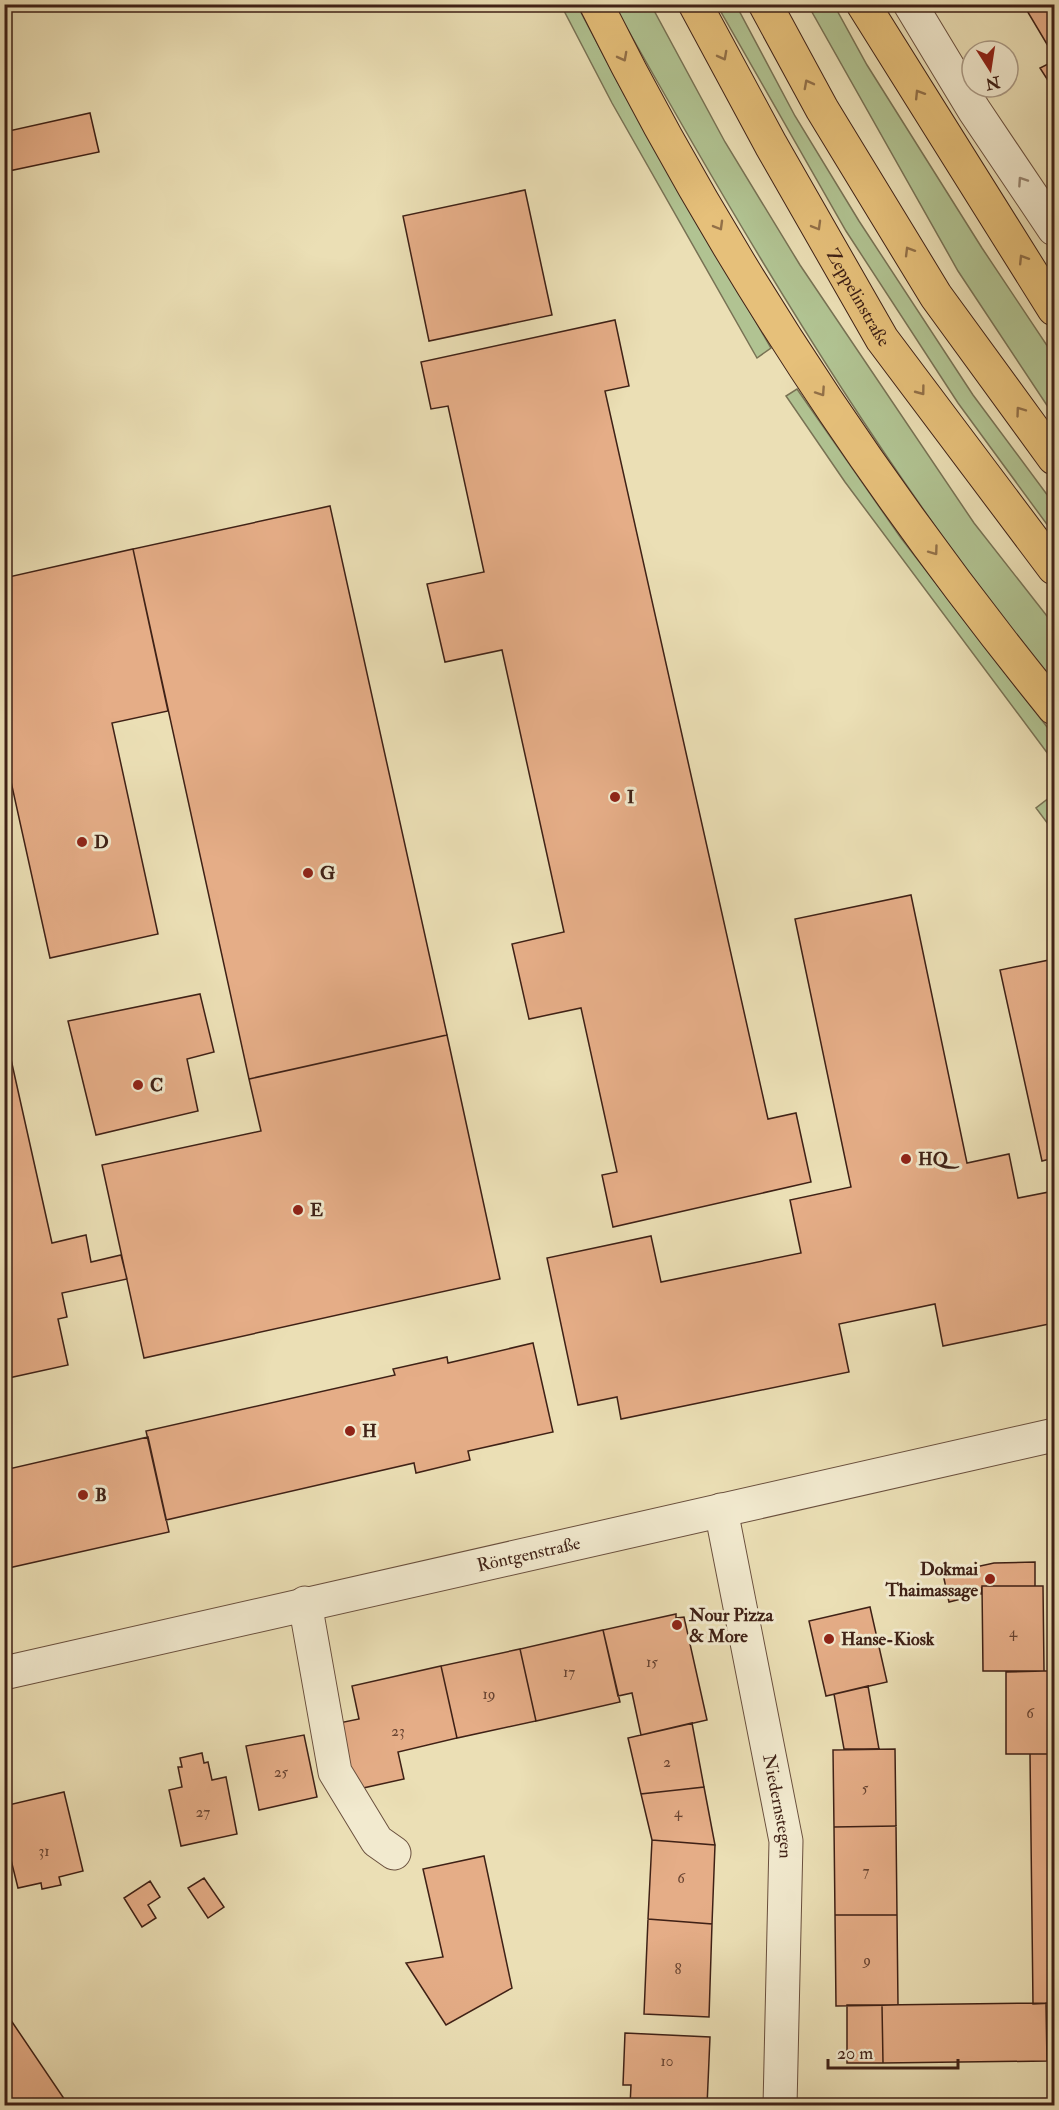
<svg xmlns="http://www.w3.org/2000/svg" width="1059" height="2110" font-family="'IM FELL Double Pica',serif">
<rect width="100%" height="100%" fill="#ebdfb5"/>
<filter id="stains"><feTurbulence type="fractalNoise" baseFrequency=".00333" numOctaves="4"/><feColorMatrix values="0 0 0 0 .2 0 0 0 0 .09 0 0 0 0 .02 0 0 0 .5 -.17"/></filter>
<radialGradient id="worn" r=".72"><stop offset=".6" stop-color="#630" stop-opacity="0"/><stop offset="1" stop-color="#630" stop-opacity=".3"/></radialGradient>
<path fill="#b1c392" stroke="#787254" stroke-width="1.5" d="M561 5H577L625 96 771 348 757 358 612 103Z
M614 5H651L725 142 800 265 974 523 1054 625V683C1006 628 963 566 921 506 808 345 710 176 614 5Z
M717 5H736L795 116 859 221 973 395 1054 504V534L958 403 846 231Z
M808 5H834L867 65 982 248 1054 356V416L958 271Z
M797 389 901 538 1054 736V762L845 482 786 396Z
M1054 794V832L1036 808Z"/>
<path fill="#e5ad87" stroke="#3f2116" stroke-width="1.5" d="M1023 4H1054V56Z
M1054 61V90L1040 68Z
M90 113 99 152 4 172V132Z
M525 190 552 315 429 341 403 216Z
M615 320 629 386 605 391 768 1119 796 1113 811 1182 613 1227 602 1175 617 1172 581 1008 529 1019 512 944 564 932 502 650 445 662 427 584 484 572 448 406 431 409 421 362Z
M330 506 447 1035 249 1079 133 549Z
M133 549 168 711 112 723 158 934 50 958 4 750V578Z
M911 895 967 1163 1009 1154 1018 1198 1054 1191V1323L943 1346 935 1304 839 1324 849 1372 621 1419 617 1397 578 1405 547 1258 651 1236 661 1282 801 1253 790 1200 851 1187 795 919Z
M1054 959V1158L1042 1161 1000 970Z
M200 994 214 1052 187 1059 198 1111 96 1135 68 1021Z
M4 1028 52 1243 86 1235 91 1262 121 1255 127 1279 62 1293 67 1317 58 1319 68 1365 4 1379Z
M447 1035 500 1279 144 1358 102 1165 261 1131 249 1079Z
M533 1343 553 1432 468 1451 470 1460 416 1473 414 1463 166 1520 146 1431 395 1375 393 1369 447 1357 448 1363Z
M148 1437 169 1532 4 1569V1470Z
M1035 1562V1586H982L981 1594 949 1602 943 1574 994 1563Z
M982 1586H1043L1044 1671H983Z
M870 1607 887 1682 826 1696 809 1621Z
M676 1614V1618L684 1617 707 1720 641 1735 632 1693 618 1696 603 1630Z
M603 1630 620 1702 536 1721 520 1649Z
M520 1649 536 1721 457 1738 441 1666Z
M441 1666 457 1738 398 1752 404 1779 354 1790 339 1723 359 1719 352 1686Z
M1044 1671H1054V1754H1006V1672Z
M868 1686 879 1749H844L834 1694Z
M692 1723 704 1787 641 1794 628 1738Z
M304 1735 317 1797 259 1810 246 1746Z
M895 1749 896 1826 834 1827 833 1750Z
M202 1753 204 1763 208 1762 212 1780 226 1777 237 1834 181 1846 169 1790 182 1787 178 1767H182L180 1758Z
M1030 1754H1054V2003L1033 2004Z
M704 1787 715 1845 652 1840 641 1794Z
M64 1792 83 1871 59 1877 61 1885 42 1889 41 1883 18 1888 4 1832V1806Z
M896 1826 897 1915H835L834 1827Z
M652 1840 715 1845 712 1924 648 1919Z
M484 1856 512 1988 446 2025 406 1963 443 1957 423 1869Z
M204 1878 224 1907 208 1918 188 1888Z
M150 1881 160 1897 148 1905 156 1918 142 1927 124 1898Z
M835 1915H897L898 2005 836 2006Z
M648 1919 712 1924 709 2017 644 2014Z
M1046 2003H1054V2061H1047Z
M1046 2003 1047 2061 883 2063 882 2005Z
M847 2005H882L883 2063H847Z
M4 2010 69 2106H11L4 2096Z
M625 2033 710 2037 707 2106H630L631 2085H623Z"/>
<g fill="none" stroke-linecap="round" stroke-linejoin="round">
<defs>
<g id="minor">
<path d="M910 4 974 110 1054 229"/>
<path id="s1" d="M721 1510 786 1841 780 2106"/>
<path d="M305 1603 335 1772 377 1841 394 1853"/>
<path id="s2" d="M4 1673 1054 1435"/>
</g>
<g id="highway">
<path d="M596 4C721 255 878 491 1054 708"/>
<path id="s3" d="M695 4 771 145 882 339 1054 568"/>
<path d="M765 4 822 109 936 296 1054 458"/>
<path d="M863 4 1054 309"/>
</g>
</defs>
<use href="#minor" stroke="#6a503e" stroke-width="35"/>
<use href="#highway" stroke="#3f2116" stroke-width="35"/>
<use href="#minor" stroke="#f2eacf" stroke-width="33"/>
<use href="#highway" stroke="#e6c07a" stroke-width="33"/>
</g>
<defs><path id="oneway-chevron" d="M-2-3.5L2.5 0L-2 3.5" fill="none" stroke-width="1.6" stroke-linecap="round" stroke-linejoin="round" transform="scale(1.5)"/></defs>
<g stroke="#927048">
<use href="#oneway-chevron" transform="translate(723 56) rotate(62)"/>
<use href="#oneway-chevron" transform="translate(623 57) rotate(62)"/>
<use href="#oneway-chevron" transform="translate(808 84) rotate(-118)"/>
<use href="#oneway-chevron" transform="translate(919 94) rotate(-122)"/>
<use href="#oneway-chevron" transform="translate(719 226) rotate(60)"/>
<use href="#oneway-chevron" transform="translate(817 226) rotate(60)"/>
<use href="#oneway-chevron" transform="translate(909 251) rotate(-121)"/>
<use href="#oneway-chevron" transform="translate(1023 259) rotate(-122)"/>
<use href="#oneway-chevron" transform="translate(921 391) rotate(53)"/>
<use href="#oneway-chevron" transform="translate(821 392) rotate(56)"/>
<use href="#oneway-chevron" transform="translate(1020 411) rotate(-126)"/>
<use href="#oneway-chevron" transform="translate(934 551) rotate(54)"/>
</g>
<use stroke="#988672" href="#oneway-chevron" transform="translate(1022 181) rotate(-124)"/>
<g fill="#8f2418" stroke="#f2eacf" stroke-width="2">
<circle cx="615" cy="797" r="6"/>
<circle cx="82" cy="842" r="6"/>
<circle cx="308" cy="873" r="6"/>
<circle cx="138" cy="1085" r="6"/>
<circle cx="906" cy="1159" r="6"/>
<circle cx="298" cy="1210" r="6"/>
<circle cx="350" cy="1431" r="6"/>
<circle cx="83" cy="1495" r="6"/>
<circle cx="990" cy="1579" r="6"/>
<circle cx="677" cy="1625" r="6"/>
<circle cx="829" cy="1639" r="6"/>
</g>
<g text-anchor="middle" stroke-width="6" stroke-linejoin="round" paint-order="stroke">
<g font-size="15" fill="#684432">
<text x="1013" y="1637">4</text>
<text x="652" y="1667">15</text>
<text x="569" y="1677">17</text>
<text x="489" y="1699">19</text>
<text x="1030" y="1718">6</text>
<text x="398" y="1736">23</text>
<text x="667" y="1767">2</text>
<text x="281" y="1777">25</text>
<text x="865" y="1793">5</text>
<text x="203" y="1817">27</text>
<text x="678" y="1817">4</text>
<text x="44" y="1856">31</text>
<text x="866" y="1876">7</text>
<text x="681" y="1883">6</text>
<text x="867" y="1965">9</text>
<text x="678" y="1974">8</text>
<text x="667" y="2066">10</text>
</g>
<g font-size="18" fill="#3f2116" stroke="#f2eacf">
<text dy="6" stroke="none"><textPath href="#s3" startOffset="336">Zeppelinstraße</textPath></text>
<text dy="6" stroke="none"><textPath href="#s2" startOffset="538">Röntgenstraße</textPath></text>
<text dy="6" stroke="none"><textPath href="#s1" startOffset="302">Niedernstegen</textPath></text>
</g>
<g font-size="18" font-weight="bold" fill="#3f2116" stroke="#f2eacf" text-anchor="start">
<text x="627" y="803">I</text>
<text x="94" y="848">D</text>
<text x="320" y="879">G</text>
<text x="150" y="1091">C</text>
<text x="918" y="1165">HQ</text>
<text x="310" y="1216">E</text>
<text x="362" y="1437">H</text>
<text x="95" y="1501">B</text>
<text x="978" y="1575" text-anchor="end">Dokmai<tspan x="978" dy="21">Thaimassage</tspan></text>
<text x="689" y="1621">Nour Pizza<tspan x="689" dy="21">&amp; More</tspan></text>
<text x="841" y="1645">Hanse-Kiosk</text>
</g>
</g>
<rect width="1059" height="2110" fill="none" stroke="#ebdfb5" stroke-width="24"/>
<rect x="6" y="6" width="1047" height="2098" fill="none" stroke="#3f2116" stroke-width="3"/>
<rect x="12" y="12" width="1035" height="2086" fill="none" stroke="#3f2116" stroke-width="1.5"/>
<g transform="translate(990 69) rotate(168)"><circle r="28" fill="#f2eacf" stroke="#aa9a85" stroke-width="1.5"/>
<path d="M0-4.5L10 22L0 15L-10 22Z" fill="#8f2418"/>
<text y="-9" font-size="16" font-weight="bold" text-anchor="middle" fill="#3f2116">N</text>
</g>
<path d="M828 2059v9h130v-9" fill="none" stroke="#3f2116" stroke-width="3"/>
<text x="837" y="2059" font-size="18" fill="#3f2116" stroke="#f2eacf" stroke-width="4.5" paint-order="stroke">20 m</text>
<rect width="100%" height="100%" filter="url(#stains)"/>
<rect width="100%" height="100%" fill="url(#worn)"/>
</svg>
